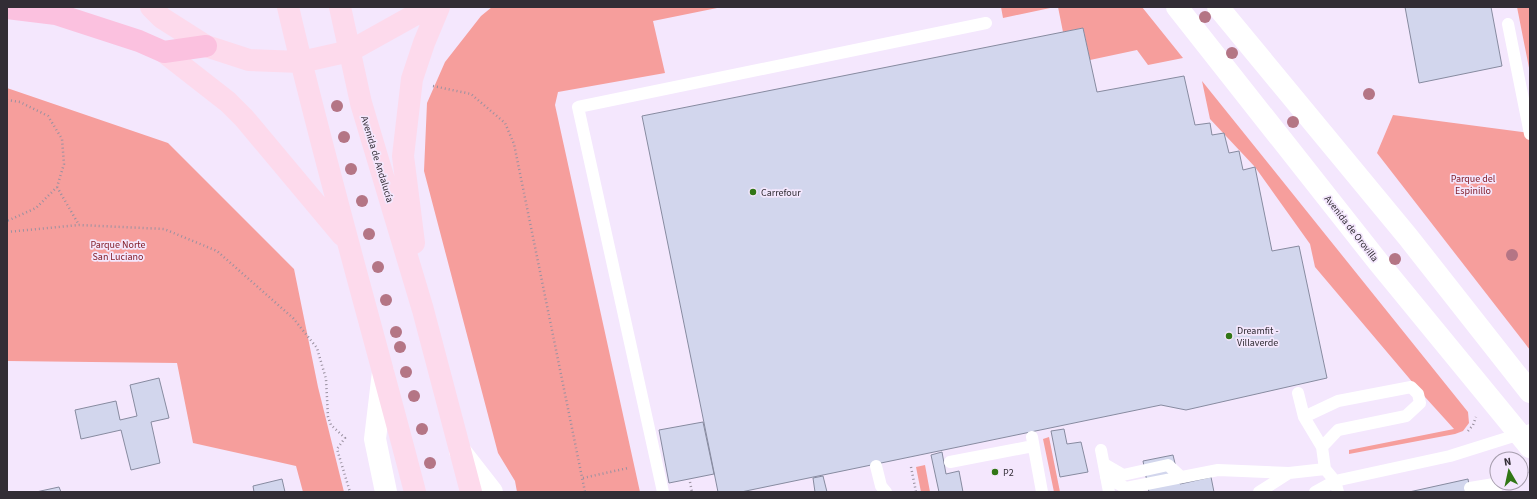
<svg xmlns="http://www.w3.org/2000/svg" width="1537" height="499" font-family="'Source Sans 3',sans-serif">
<rect width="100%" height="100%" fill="#f4e7fd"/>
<path fill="#f69e9c" d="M492 7H722L653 21 665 73 558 92 555 105 640 492H517L515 481 498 453 424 171 427 103 445 62 481 16Z
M1001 7H1055L1003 18Z
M1058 7H1142L1183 58 1148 65 1137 50 1090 60 1083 28 1063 32Z
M1517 7H1530V73Z
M1202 81 1468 412 1469 423 1463 431 1455 434 1349 454V450L1454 429 1425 397 1315 267 1310 244 1255 167 1210 119Z
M7 88 168 143 294 269 318 387 344 492H303L296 466 193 443 177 363 7 361Z
M1393 115 1530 133V350L1377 153Z
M1049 437 1060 492H1054L1043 439Z
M925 465 930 492H921L916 467Z"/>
<path fill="#d2d6ed" stroke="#878ba0" d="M1405 7H1491L1502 66 1419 83Z
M1083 28 1097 92 1184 76 1195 125 1210 123 1212 135 1224 133 1229 153 1239 151 1243 170 1255 167 1272 251 1299 246 1327 378 1186 410 1161 405 741 492H718L642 116Z
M159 378 169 418 151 422 160 463 131 470 121 430 81 439 75 410 116 401 120 420 137 416 130 385Z
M703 422 714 474 669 483 659 430Z
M1064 429 1067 444 1081 442 1088 472 1060 477 1051 431Z
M942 452 946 474 959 471 963 492H939L931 455Z
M1173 455 1180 484 1211 477 1214 492H1149L1143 461Z
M823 476 827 492H815L813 478Z
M282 479 285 492H254L253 486Z
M1468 479 1470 492H1409Z
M59 487 61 492H36Z"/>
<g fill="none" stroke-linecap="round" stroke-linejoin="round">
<path stroke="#9a91a0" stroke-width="2.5" stroke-dasharray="1 3" stroke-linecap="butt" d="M433 86 471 94 505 123 514 144 585 492
M7 100 20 102 48 116 62 139 64 164 57 187 36 208 7 221
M57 187 79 225
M7 232 79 225 164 229 217 251 293 318 317 348 326 379 328 417 331 425 345 438 337 449 350 492
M1468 431 1473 425 1476 417
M911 467 916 492
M1524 470 1530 475
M583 478 628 468
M690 482 692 492"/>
<path stroke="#fff" stroke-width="12" d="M1508 24 1530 134
M1298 393 1304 417 1322 447 1325 469 1335 481 1338 492
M1304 417 1338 401 1411 387 1418 394 1420 403 1406 416 1338 430 1322 447
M1032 437 1042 492
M1101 450 1109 492
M950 462 1033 446
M1104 464 1123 475 1168 465 1181 477
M876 466 881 486 886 492
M1106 477 1126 488 1218 470 1289 473 1325 469
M1470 488 1494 484 1496 492
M663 492 578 107 986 23
M1259 492 1289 473
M1315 492 1335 481 1450 456 1520 434 1530 430"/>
<path stroke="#fff" stroke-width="22" d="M1177 7 1379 263 1530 447
M1218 7 1408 237 1530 392
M383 372 375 439 386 492
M460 451 492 492"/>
<path stroke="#fddaec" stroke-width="22" d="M151 7 162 18 206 46 249 60 301 62 350 51 429 7
M288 7C326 170 373 330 415 492
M340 7 361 103 423 310 471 492
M164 52 228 102 244 118 342 235
M414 243 403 156 412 79 424 43 439 7"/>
<path stroke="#fbc1df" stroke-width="22" d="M7 8 56 14 139 41 164 52 206 46"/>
</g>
<g fill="#b47585">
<circle cx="1205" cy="17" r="6"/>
<circle cx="1232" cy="53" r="6"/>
<circle cx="1369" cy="94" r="6"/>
<circle cx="337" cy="106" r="6"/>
<circle cx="1293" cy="122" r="6"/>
<circle cx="344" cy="137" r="6"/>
<circle cx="351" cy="169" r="6"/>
<circle cx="362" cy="201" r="6"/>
<circle cx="369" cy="234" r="6"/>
<circle cx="1512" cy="255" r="6"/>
<circle cx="1395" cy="259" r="6"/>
<circle cx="378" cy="267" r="6"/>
<circle cx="386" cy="300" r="6"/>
<circle cx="396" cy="332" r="6"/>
<circle cx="400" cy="347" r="6"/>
<circle cx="406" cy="372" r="6"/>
<circle cx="414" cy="396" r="6"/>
<circle cx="422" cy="429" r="6"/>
<circle cx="430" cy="463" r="6"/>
</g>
<g fill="#317616" stroke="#f4e7fd" stroke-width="1.5">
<circle cx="753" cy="192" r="4"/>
<circle cx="1229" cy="336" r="4"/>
<circle cx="995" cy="472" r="4"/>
</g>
<g text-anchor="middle" stroke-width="3.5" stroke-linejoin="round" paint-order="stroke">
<g font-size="10" fill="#322d35" stroke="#f4e7fd">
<text transform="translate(378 159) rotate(73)" y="4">Avenida de Andalucía</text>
<text transform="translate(1352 228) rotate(52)" y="4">Avenida de Orovilla</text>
</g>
<g font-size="10" fill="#7f1823" stroke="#f4e7fd">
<text x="1473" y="182">Parque del<tspan x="1473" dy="12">Espinillo</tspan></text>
<text x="118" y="248">Parque Norte<tspan x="118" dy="12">San Luciano</tspan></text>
</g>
<g font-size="10" fill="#322d35" stroke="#f4e7fd" text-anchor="start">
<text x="761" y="196">Carrefour</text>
<text x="1237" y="334">Dreamfit -<tspan x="1237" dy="12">Villaverde</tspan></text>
<text x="1003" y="476">P2</text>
</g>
</g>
<rect width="1537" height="499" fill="none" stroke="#322d35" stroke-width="16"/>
<g transform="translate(1509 471) rotate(351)"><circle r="19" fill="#f4e7fd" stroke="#a69dad"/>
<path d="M0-3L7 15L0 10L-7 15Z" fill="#317616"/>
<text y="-6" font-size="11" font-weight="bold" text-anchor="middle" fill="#322d35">N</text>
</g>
</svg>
